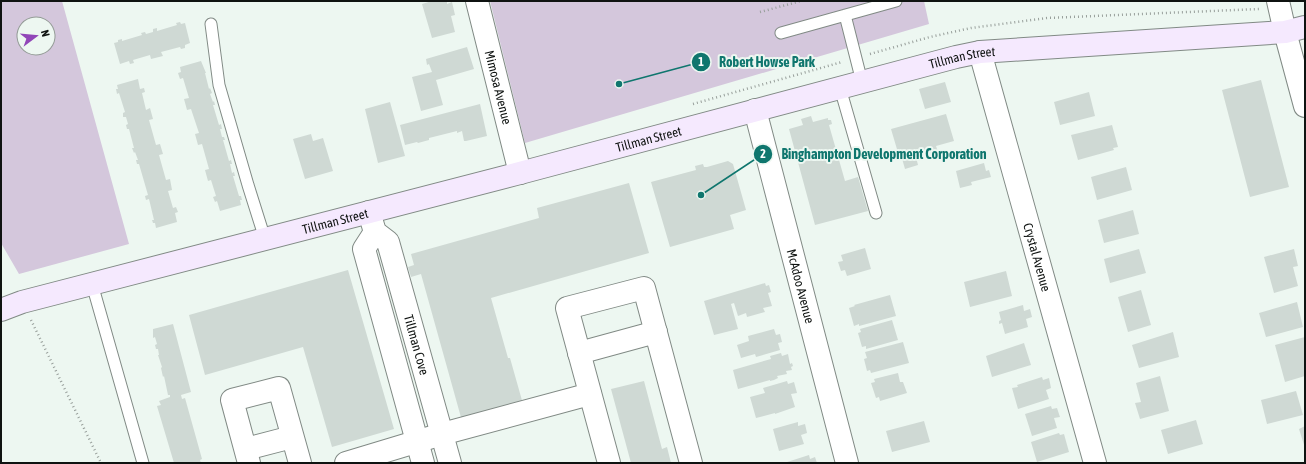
<svg xmlns="http://www.w3.org/2000/svg" width="1306" height="464" font-family="'Asap Condensed',sans-serif">
<rect width="100%" height="100%" fill="#edf7f1"/>
<path fill="#d4c7dc" fill-rule="evenodd" d="M1 1H62L129 244 19 274 1 243ZM24 24H48V48H24Z
M490 1H924L929 24 525 143Z"/>
<path fill="#cfd9d4" d="M432 1H447V4L452 2 455 15 451 16 455 32 432 38 422 4Z
M180 22 181 24 185 23 190 43 185 45V48L181 49 180 47 161 52 163 56 151 59 150 55 133 60 134 63 130 64 129 61 120 64 114 43 118 42V40L122 39V41L142 35 141 33 145 32 146 34 153 32V29L157 28V31L177 25 176 23Z
M467 47 474 69 436 80 443 105 421 111 412 77 432 72 429 64 427 65 426 59Z
M201 61 206 73H205L209 89 210 88 212 93 210 94 213 102 214 101 215 105H213L219 125 221 124 222 129H220L222 137H224L225 140H223L229 161 231 160 232 164H230L232 173 234 172 235 176H233L239 196H241L242 200H240L241 205 220 211 217 201 215 202 213 197 216 196 211 180 208 181 205 170 209 169 202 144 198 145 195 134 199 133 191 109 187 110 184 99 189 98 183 78 180 79 178 73 181 72 180 67Z
M138 79 140 89 144 88 145 92 142 93 146 110 150 108 153 119 149 120 156 145 160 144 163 154 159 155 166 180 170 179 172 190 168 191 173 208 176 207 178 212 175 213 177 222 156 228 155 223H153L152 220H154L149 199 146 200 145 196 148 195 139 164H137L136 160H138L135 152 134 153 132 148H134L129 129H127L126 125 128 124 126 117H123V113L125 112 119 93 117 94 116 89H118L117 85Z
M1261 80 1289 187 1250 197 1222 90Z
M945 82 951 102 925 109 919 89Z
M1089 92 1095 116 1060 125 1054 102Z
M390 102 405 156 378 163 365 109Z
M480 104 487 136 466 141H464L462 131 457 133V131L429 138V140L418 143 417 142 405 145 400 125Z
M946 114 954 141 936 146 939 155 917 161 918 165 905 169 901 155 899 156 891 129Z
M811 116 813 122 828 118V120H831L832 124 829 125 845 181 858 177 868 211 815 225 789 129 803 125 801 119Z
M1112 125 1118 147 1113 148 1114 150 1078 160 1071 135Z
M311 134 313 141 323 138 333 171 305 179 293 139Z
M728 161 733 164 746 210 730 215 734 229 670 247 651 182 696 170 695 166 703 164 704 167H707Z
M984 163 986 171 989 170 991 177 971 182 972 185 960 188 956 171Z
M1126 167 1132 190 1097 200 1091 177Z
M629 183 649 253 491 298 508 358H510L523 404 462 421 421 274 411 277 408 267 414 265 411 254 539 218 537 208Z
M1133 210 1139 234 1104 243 1098 220Z
M865 248 871 269 847 276 845 270 841 271 838 262 843 261 841 255Z
M1139 249 1146 273 1110 283 1104 259Z
M1294 249 1298 266 1293 267 1298 286 1274 293 1264 257Z
M348 270 394 429 332 447 303 347 205 375 189 315Z
M1006 271 1012 296 970 307 964 282Z
M765 283 766 286 769 285 771 292 768 293 772 306 763 308 765 312 747 317 746 313 738 316 734 303 731 304 738 329 714 335 704 301Z
M1141 290 1151 325 1128 332 1118 297Z
M890 295 896 316 859 326V324L854 326 849 308 855 306 854 305Z
M1297 302 1303 327 1266 337 1259 313Z
M1023 305 1024 311 1030 309 1032 317 1026 319 1028 327 1005 334 1002 323 999 324V321L1001 320 999 312Z
M892 320 898 340 866 349V346L862 347 858 333 861 332 860 329Z
M173 324 191 392 181 395 182 399 185 398 202 459 200 460 201 463H174L157 406 161 405 159 401 170 397V395H168L164 376 163 377 161 368 162 367 158 355H159L158 349H156L155 345 157 344 155 337 153 338V329Z
M774 329 776 335 780 334 782 342 778 343 780 350 756 357 755 354 741 358 737 345 749 341 748 336Z
M1173 332 1179 357 1139 368 1132 345Z
M1305 337V376L1285 382 1275 345Z
M903 342 909 363 871 373 870 370 867 371 864 359 867 358 865 352Z
M1024 343 1031 365 992 377 986 356Z
M781 353 782 356 788 354 790 364 792 363 793 366 791 367 792 370 786 371 787 374 777 376 778 378 774 380 770 381V380L738 389 733 370 771 359 770 356Z
M898 373 900 382H903L907 393 880 401 879 397 876 398 871 383 875 382 874 379Z
M1160 376 1169 411 1140 419 1135 403 1141 402 1136 383Z
M1042 377 1043 380 1049 378 1051 388 1046 390 1049 399 1018 409 1012 388 1018 387 1017 385Z
M644 381 662 449 667 447 671 463H631L611 389Z
M787 381 788 384 794 382 797 393 791 394 795 407 775 414V413L756 418 750 397 765 393 763 388Z
M1296 391 1303 415 1267 424 1261 400Z
M1051 406 1052 409 1057 408 1060 417 1054 418 1057 428 1032 436 1025 414Z
M1196 420 1203 444 1168 454 1161 430Z
M924 421 930 442 892 452 886 431Z
M798 422V426L805 424 807 433 801 435 804 444 779 451 773 429Z
M1305 426V448L1299 429Z
M1059 433 1060 435 1064 434 1069 452 1037 462 1031 442Z
M809 455 810 459 815 457 817 463H784Z"/>
<g fill="none" stroke-linecap="round" stroke-linejoin="round">
<defs>
<path id="service" d="M845 15 862 82
M211 24 219 85 248 185 265 239
M781 33 896 1
M840 88 876 213
M92 284 143 463"/>
<g id="minor">
<path d="M1278 1 1285 32"/>
<path id="s1" d="M980 52 1095 463"/>
<path id="s2" d="M755 110 847 463"/>
<path id="s3" d="M369 212 375 232 388 242 450 463"/>
<path d="M375 232 364 249 423 463"/>
<path d="M579 353 656 332"/>
<path d="M246 449 292 437"/>
<path d="M249 463 232 400 279 388 300 463"/>
<path d="M346 463 442 434 590 394"/>
<path d="M609 463 567 308 644 288 691 463"/>
</g>
<g id="tertiary">
<path id="s4" d="M477 1 520 173"/>
<path d="M1285 32 1305 106"/>
</g>
<g id="secondary">
<path id="s5" d="M1 310 22 302 520 173 956 57 980 52 1285 32 1305 27"/>
</g>
</defs>
<use href="#service" stroke="#818a85" stroke-width="13"/>
<use href="#minor" stroke="#818a85" stroke-width="24"/>
<use href="#tertiary" stroke="#818a85" stroke-width="24"/>
<use href="#secondary" stroke="#818a85" stroke-width="24"/>
<path stroke="#989f9b" stroke-width="2.5" stroke-dasharray="1 3" stroke-linecap="butt" d="M760 12 801 1
M870 54 930 37 971 28 1047 18 1259 9
M693 104 842 62
M31 320 101 463"/>
<use href="#service" stroke="#fff" stroke-width="11"/>
<use href="#minor" stroke="#fff" stroke-width="22"/>
<use href="#tertiary" stroke="#fff" stroke-width="22"/>
<use href="#secondary" stroke="#f5e9fe" stroke-width="22"/>
</g>
<g text-anchor="middle" stroke-width="4" stroke-linejoin="round" paint-order="stroke">
<g font-size="13" fill="#0f1311" stroke="#edf7f1">
<text dy="5" stroke="none"><textPath href="#s5" startOffset="994">Tillman Street</textPath></text>
<text dy="5" stroke="none"><textPath href="#s4" startOffset="89">Mimosa Avenue</textPath></text>
<text dy="5" stroke="none"><textPath href="#s5" startOffset="670">Tillman Street</textPath></text>
<text dy="5" stroke="none"><textPath href="#s5" startOffset="346">Tillman Street</textPath></text>
<text dy="5" stroke="none"><textPath href="#s1" startOffset="213">Crystal Avenue</textPath></text>
<text dy="5" stroke="none"><textPath href="#s2" startOffset="182">McAdoo Avenue</textPath></text>
<text dy="5" stroke="none"><textPath href="#s3" startOffset="144">Tillman Cove</textPath></text>
</g>
</g>
<path fill="none" stroke="#0f766e" stroke-width="1.5" d="M619 84L701 62M701 195L763 154"/>
<g fill="#0f766e" stroke="#edf7f1" stroke-width="1.5">
<circle cx="619" cy="84" r="4"/>
<circle cx="701" cy="195" r="4"/>
<circle cx="701" cy="62" r="10"/>
<circle cx="763" cy="154" r="10"/>
</g>
<g font-size="12" text-anchor="middle" font-weight="bold" fill="#fff">
<text x="701" y="66">1</text>
<text x="763" y="158">2</text>
</g>
<g font-size="14" text-anchor="middle" font-weight="bold" fill="#0f766e" stroke="#edf7f1" stroke-width="4" stroke-linejoin="round" paint-order="stroke">
<text x="767" y="67">Robert Howse Park</text>
<text x="884" y="159">Binghampton Development Corporation</text>
</g>
<rect width="1306" height="464" fill="none" stroke="#0f1311" stroke-width="4"/>
<g transform="translate(36 36) rotate(74)"><circle r="19" fill="#edf7f1" stroke="#949c97"/>
<path d="M0-3L7 15L0 10L-7 15Z" fill="#9146b8"/>
<text y="-6" font-size="11" font-weight="bold" text-anchor="middle" fill="#0f1311">N</text>
</g>
</svg>
